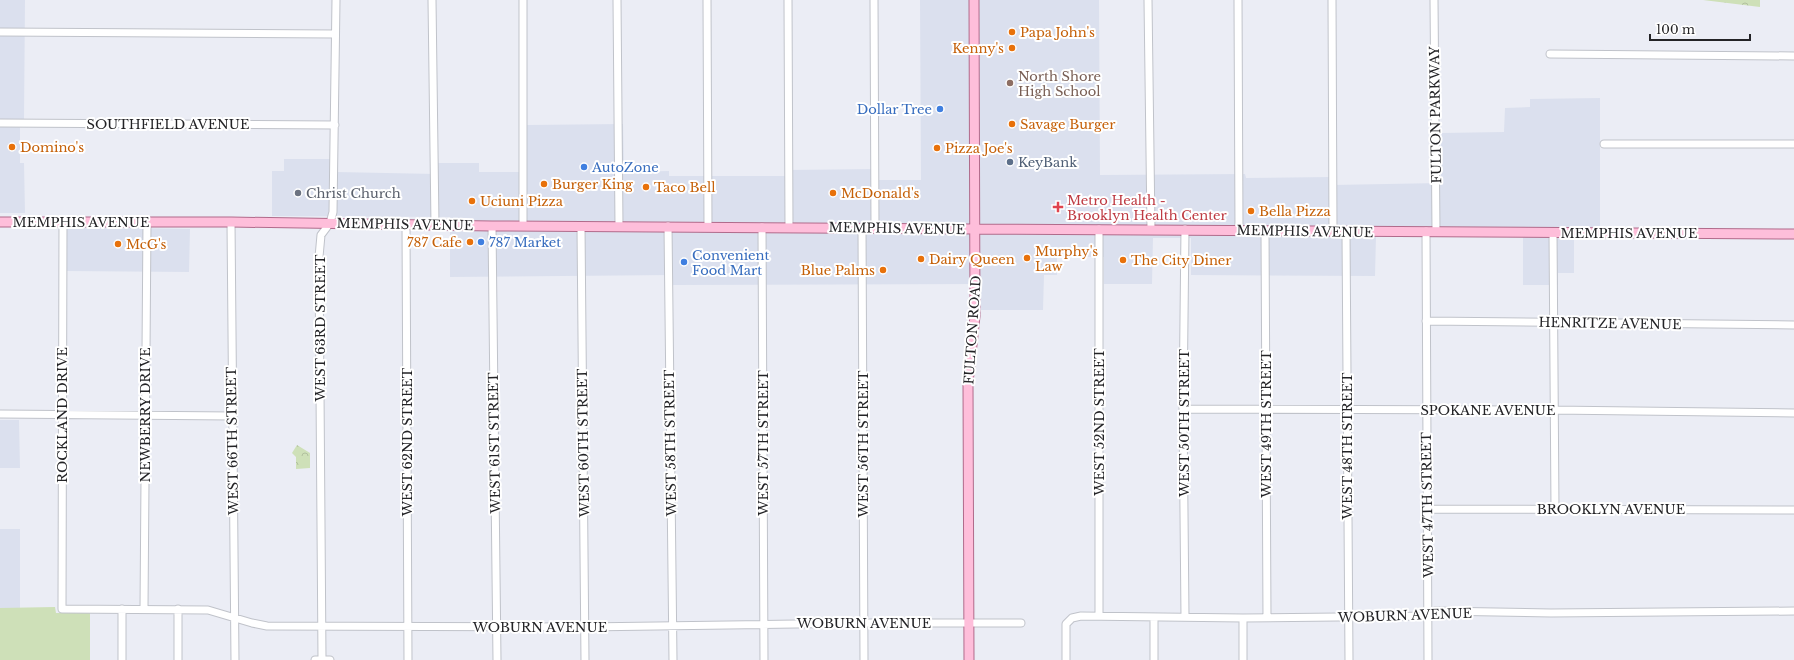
<svg xmlns="http://www.w3.org/2000/svg" width="1794" height="660" font-family="'Libre Baskerville',serif">
<defs>
<pattern id="forest-crowns" width="20" height="18" patternUnits="userSpaceOnUse"><rect width="20" height="18" fill="#cee0b8"/><path d="M2 6a3 3 0 1 1 6 0M12 15a3 3 0 1 1 6 0" fill="none" stroke="#b1c09e"/></pattern>
</defs>
<rect width="100%" height="100%" fill="#ebedf5"/>
<path fill="#dbe0ee" d="M0 0H25L24 119H20V163H24L25 213H0Z
M920 0H1099L1100 175 1245 174 1246 178 1331 177 1332 185 1441 183V133L1504 132 1505 108 1530 107V99L1600 98V235H1574V273H1558V285H1523V236L1376 237 1375 276 1191 275V238H1153L1152 284H1104V257H1057V275H1044L1043 310H981V284L673 285V275L450 277V217L272 216V171H284V159H336V172L436 174V163H479V172H526L527 125 623 124 624 172 669 171V176H787V170L877 169V180H921Z
M67 227 190 229 189 272 66 271Z
M0 420H19L20 468H0Z
M0 529H20V608H0Z"/>
<path fill="#cee0b8" d="M55 607 56 613H90V660H0V608Z"/>
<path fill="url(#forest-crowns)" d="M1703 0H1760V7Z
M297 445 310 453V468L296 469V457L292 453Z"/>
<g fill="none" stroke-linecap="round" stroke-linejoin="round">
<defs>
<path id="minor" d="M432 0 435 225
M523 0V226
M617 0 619 226
M707 0 708 226
M788 0 789 227
M874 0 875 228
M1148 0 1151 229
M1238 0 1239 231
M1332 0 1333 232
M1434 0 1436 231
M0 32 335 34
M1550 54 1794 56
M0 123 335 125
M1604 144H1794
M63 222 62 609 208 610 252 623 267 626 585 627 864 623H1021
M231 222 235 660
M406 225 408 660
M492 226 497 660
M668 226 673 660
M581 227 585 660
M762 227 764 660
M862 228 864 660
M1099 229V616
M1265 231 1267 618
M1426 231 1428 660
M1346 232 1349 660
M1553 232 1555 509
M1426 321 1794 325
M1183 409 1553 410 1794 413
M0 414 232 416
M1428 509 1794 510
M144 609 147 222
M1154 617V660
M1185 617 1183 409 1185 229
M1243 618V660
M322 659 319 257 321 235 330 223 333 212 336 0
M122 660V609
M178 660V609
M315 660H330
M1066 660V624L1072 618 1081 616 1243 618 1428 616 1435 611 1551 613 1794 611"/>
<path id="major" d="M0 222H231L492 226 1794 234
M969 660 968 383 975 316 974 0"/>
</defs>
<use href="#minor" stroke="#c0c3ca" stroke-width="9"/>
<use href="#major" stroke="#b16b8b" stroke-width="11"/>
<use href="#minor" stroke="#fff" stroke-width="7"/>
<use href="#major" stroke="#febeda" stroke-width="9"/>
</g>
<g fill="#e8710a" stroke="#fff" stroke-width="1.5">
<circle cx="1012" cy="32" r="4"/>
<circle cx="1012" cy="48" r="4"/>
<circle cx="1012" cy="124" r="4"/>
<circle cx="12" cy="147" r="4"/>
<circle cx="937" cy="148" r="4"/>
<circle cx="544" cy="184" r="4"/>
<circle cx="646" cy="187" r="4"/>
<circle cx="833" cy="193" r="4"/>
<circle cx="472" cy="201" r="4"/>
<circle cx="1251" cy="211" r="4"/>
<circle cx="470" cy="242" r="4"/>
<circle cx="118" cy="244" r="4"/>
<circle cx="1027" cy="258" r="4"/>
<circle cx="921" cy="259" r="4"/>
<circle cx="1123" cy="260" r="4"/>
<circle cx="883" cy="270" r="4"/>
</g>
<circle fill="#8d6e63" stroke="#fff" stroke-width="1.5" cx="1010" cy="83" r="4"/>
<g fill="#3f7fe0" stroke="#fff" stroke-width="1.5">
<circle cx="940" cy="109" r="4"/>
<circle cx="584" cy="167" r="4"/>
<circle cx="481" cy="242" r="4"/>
<circle cx="684" cy="262" r="4"/>
</g>
<circle fill="#5c6f8a" stroke="#fff" stroke-width="1.5" cx="1010" cy="162" r="4"/>
<circle fill="#6b7280" stroke="#fff" stroke-width="1.5" cx="298" cy="193" r="4"/>
<path fill="#e0444e" stroke="#fff" stroke-width="1.5" d="M1056 201h4v4h4v4h-4v4h-4v-4h-4v-4h4z"/>
<g text-anchor="middle" stroke-width="4" stroke-linejoin="round" paint-order="stroke">
<g font-size="13" fill="#c56008" stroke="#fff" text-anchor="start">
<text x="1020" y="37">Papa John's</text>
<text x="1004" y="53" text-anchor="end">Kenny's</text>
<text x="1020" y="129">Savage Burger</text>
<text x="20" y="152">Domino's</text>
<text x="945" y="153">Pizza Joe's</text>
<text x="552" y="189">Burger King</text>
<text x="654" y="192">Taco Bell</text>
<text x="841" y="198">McDonald's</text>
<text x="480" y="206">Uciuni Pizza</text>
<text x="1259" y="216">Bella Pizza</text>
<text x="462" y="247" text-anchor="end">787 Cafe</text>
<text x="126" y="249">McG's</text>
<text x="1035" y="256">Murphy's<tspan x="1035" dy="15">Law</tspan></text>
<text x="929" y="264">Dairy Queen</text>
<text x="1131" y="265">The City Diner</text>
<text x="875" y="275" text-anchor="end">Blue Palms</text>
</g>
<g font-size="13" fill="#785e54" stroke="#fff" text-anchor="start">
<text x="1018" y="81">North Shore<tspan x="1018" dy="15">High School</tspan></text>
</g>
<g font-size="13" fill="#366cbe" stroke="#fff" text-anchor="start">
<text x="932" y="114" text-anchor="end">Dollar Tree</text>
<text x="592" y="172">AutoZone</text>
<text x="489" y="247">787 Market</text>
<text x="692" y="260">Convenient<tspan x="692" dy="15">Food Mart</tspan></text>
</g>
<g font-size="13" fill="#232326" stroke="#fff">
<text transform="translate(1435 115) rotate(-91)" y="5">FULTON PARKWAY</text>
<text x="168" y="129">SOUTHFIELD AVENUE</text>
<text x="81" y="227">MEMPHIS AVENUE</text>
<text transform="translate(405 224) rotate(1)" y="5">MEMPHIS AVENUE</text>
<text transform="translate(897 228) rotate(1)" y="5">MEMPHIS AVENUE</text>
<text transform="translate(1305 231) rotate(1)" y="5">MEMPHIS AVENUE</text>
<text x="1629" y="238">MEMPHIS AVENUE</text>
<text transform="translate(1610 323) rotate(1)" y="5">HENRITZE AVENUE</text>
<text transform="translate(320 328) rotate(-90)" y="5">WEST 63RD STREET</text>
<text transform="translate(972 330) rotate(-86)" y="5">FULTON ROAD</text>
<text x="1488" y="415">SPOKANE AVENUE</text>
<text transform="translate(62 415) rotate(-90)" y="5">ROCKLAND DRIVE</text>
<text transform="translate(145 415) rotate(-90)" y="5">NEWBERRY DRIVE</text>
<text transform="translate(1099 422) rotate(-90)" y="5">WEST 52ND STREET</text>
<text transform="translate(1184 423) rotate(-90)" y="5">WEST 50TH STREET</text>
<text transform="translate(1266 424) rotate(-90)" y="5">WEST 49TH STREET</text>
<text transform="translate(232 441) rotate(-91)" y="5">WEST 66TH STREET</text>
<text transform="translate(407 442) rotate(-90)" y="5">WEST 62ND STREET</text>
<text transform="translate(494 443) rotate(-91)" y="5">WEST 61ST STREET</text>
<text transform="translate(583 443) rotate(-91)" y="5">WEST 60TH STREET</text>
<text transform="translate(670 443) rotate(-91)" y="5">WEST 58TH STREET</text>
<text transform="translate(763 443) rotate(-90)" y="5">WEST 57TH STREET</text>
<text transform="translate(863 444) rotate(-90)" y="5">WEST 56TH STREET</text>
<text transform="translate(1347 446) rotate(-90)" y="5">WEST 48TH STREET</text>
<text transform="translate(1427 505) rotate(-91)" y="5">WEST 47TH STREET</text>
<text x="1611" y="514">BROOKLYN AVENUE</text>
<text transform="translate(1405 615) rotate(-2)" y="5">WOBURN AVENUE</text>
<text x="864" y="628">WOBURN AVENUE</text>
<text x="540" y="632">WOBURN AVENUE</text>
</g>
<g font-size="13" fill="#4e5e75" stroke="#fff" text-anchor="start">
<text x="1018" y="167">KeyBank</text>
</g>
<g font-size="13" fill="#5b616d" stroke="#fff" text-anchor="start">
<text x="306" y="198">Christ Church</text>
</g>
<g font-size="13" fill="#be3a42" stroke="#fff" text-anchor="start">
<text x="1067" y="205">Metro Health -<tspan x="1067" dy="15">Brooklyn Health Center</tspan></text>
</g>
</g>
<path d="M1650 34v6h100v-6" fill="none" stroke="#232326" stroke-width="2"/>
<text x="1656" y="34" font-size="12" fill="#232326" stroke="#ffffff" stroke-width="3" paint-order="stroke">100 m</text>
</svg>
